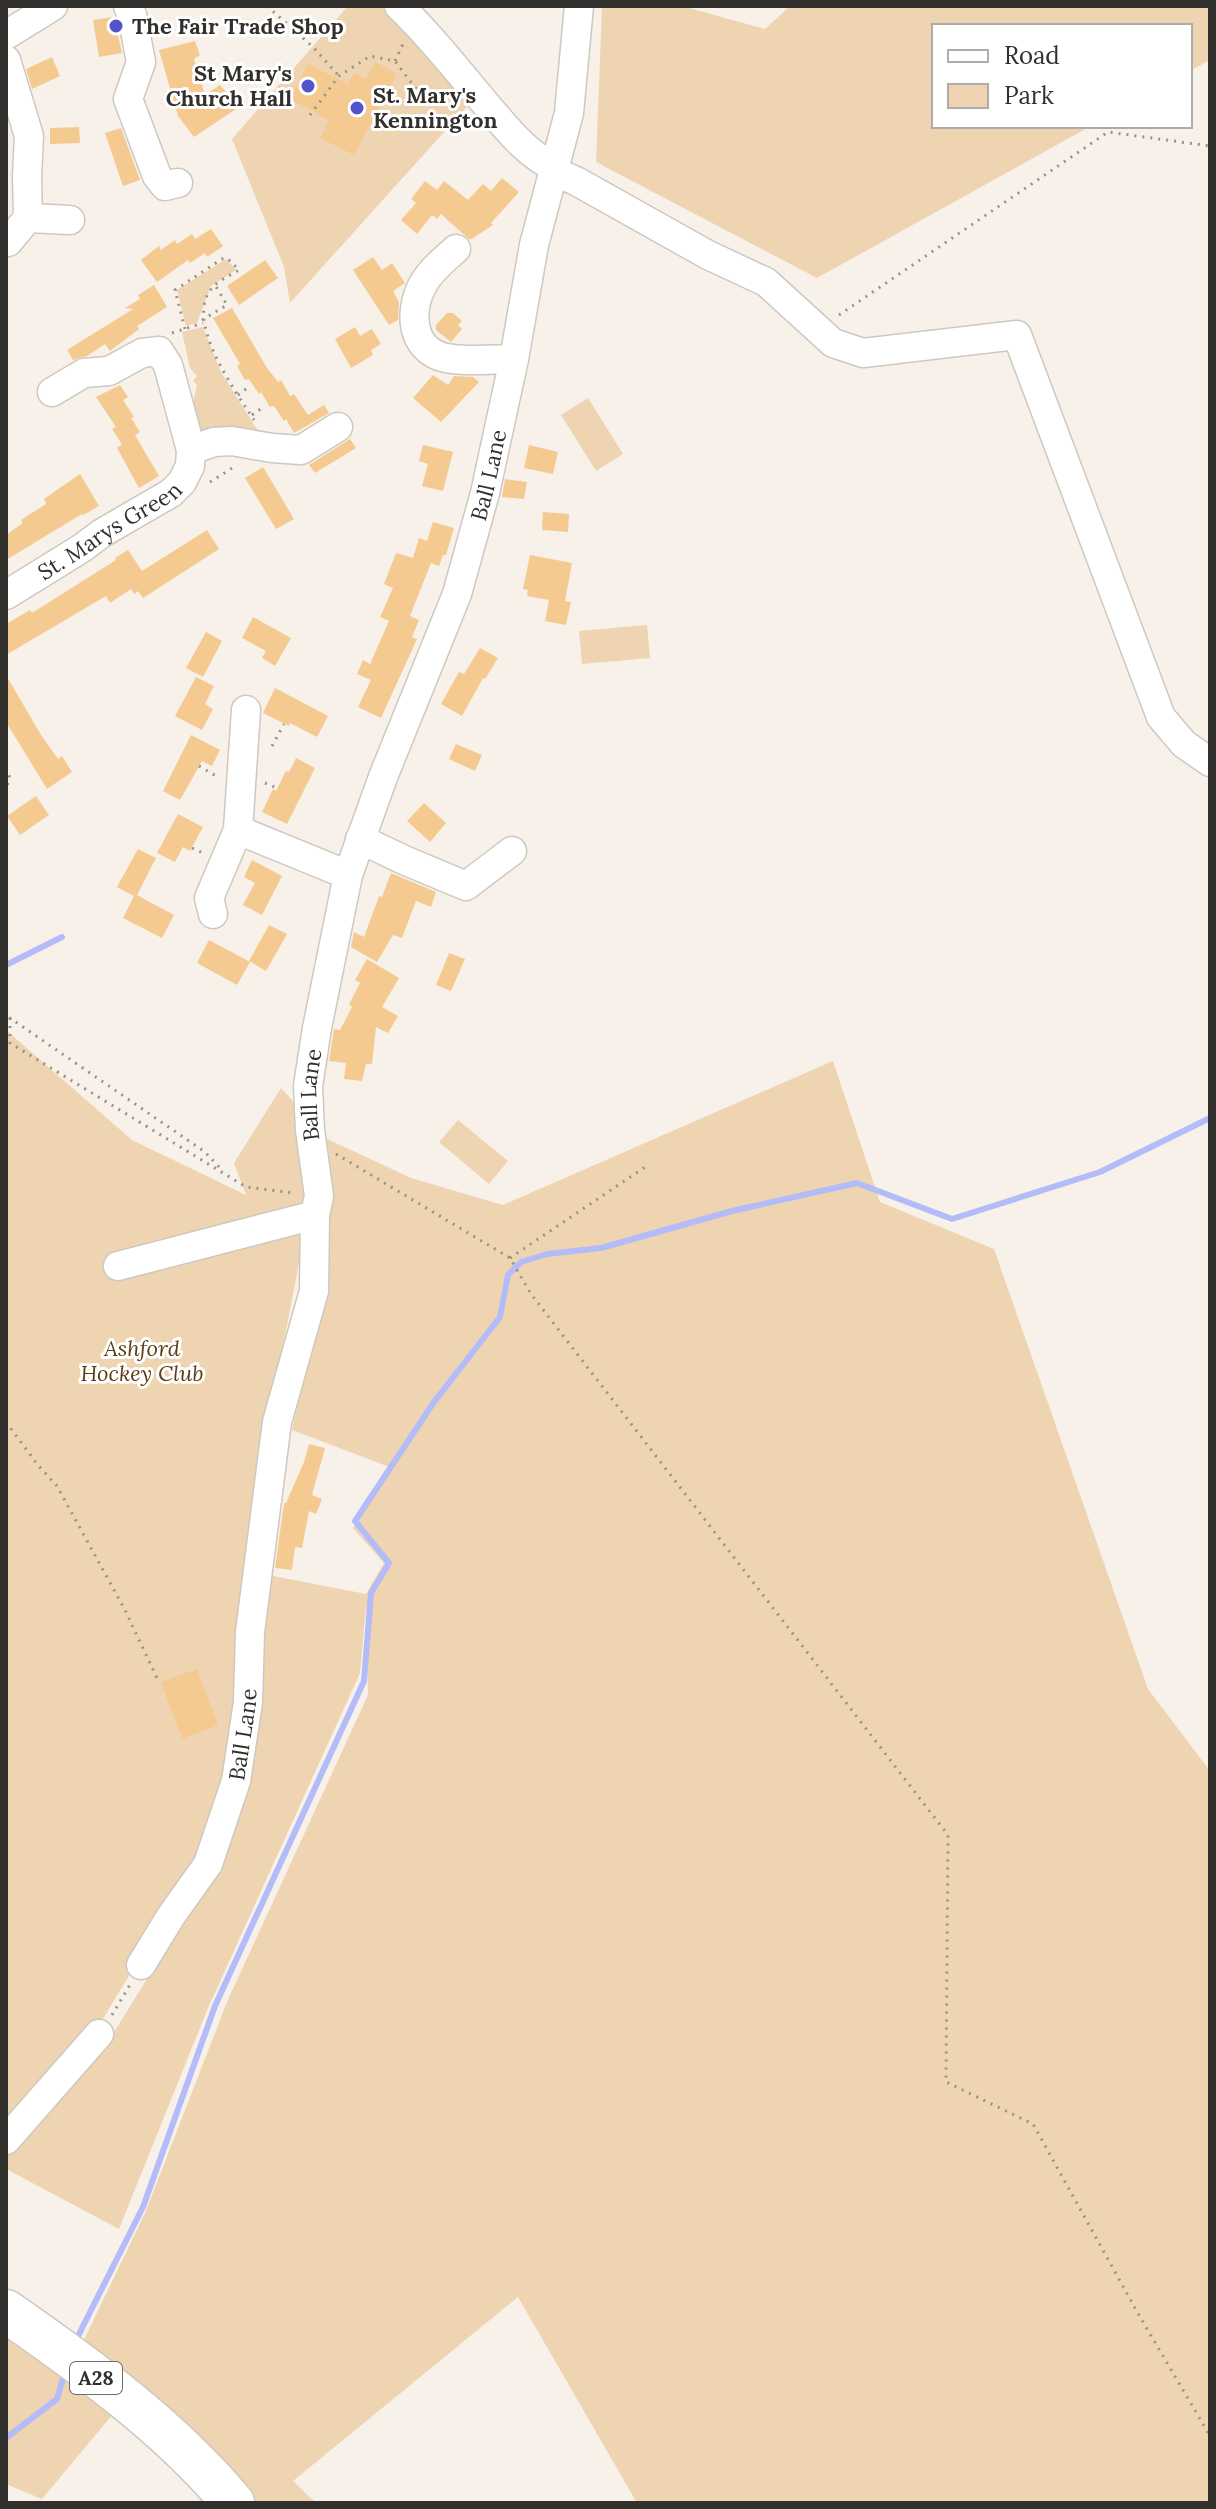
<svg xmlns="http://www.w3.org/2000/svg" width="1216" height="2509" font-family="Lora,serif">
<rect width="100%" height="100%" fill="#f7f1e9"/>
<path fill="#efd4b1" d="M348 6H387L472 101 290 303 284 267 232 139Z
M602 6H682L765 29 790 6H1210V60L1190 71V26H934V126H1091L817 278 596 162Z
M226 259 236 270 211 286 197 323 186 326 177 290Z
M203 327 221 372 258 431V435L202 442 191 410 197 385 193 381 197 376 190 368 182 332Z
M588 398 623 454 596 471 561 415Z
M647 625 650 658 582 664 579 631Z
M6 1030 132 1140 246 1195 234 1163 281 1088 299 1108 306 1227 257 1480 228 1763 202 1855 101 2022 6 2129Z
M833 1061 880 1202 994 1249 1148 1689 1210 1771V2503H637L518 2297 293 2481 316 2503H254L225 2468 81 2346 145 2213 227 2002 368 1695 366 1607 360 1673 208 2008 119 2229 6 2169V2156L111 2037 213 1872 263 1574 366 1594 384 1563 353 1528 392 1468 292 1430 329 1255 323 1137 411 1178 503 1205Z
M458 1120 508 1161 489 1184 439 1142Z
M6 2327 113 2414 42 2499 6 2484Z"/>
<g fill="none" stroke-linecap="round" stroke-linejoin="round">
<path stroke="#b3bcf9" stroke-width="6" d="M6 965 62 937
M75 2342 143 2207 215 2006 364 1681 371 1593 389 1563 355 1521 434 1402 500 1317 508 1275 521 1262 547 1254 601 1248 732 1211 857 1183 952 1219 1100 1172 1210 1118
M6 2438 57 2399 65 2372"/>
</g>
<path fill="#f4ca91" d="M114 17 122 53 99 57 93 20Z
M195 41 200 55 194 59 205 95 220 85 239 107 194 137 178 116 159 50Z
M52 57 60 76 32 89 26 69Z
M375 62 397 74 354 155 320 138 329 120 290 99 308 64 348 84 354 73 366 79Z
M79 127 80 143 50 144V128Z
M121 128 140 180 123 186 105 133Z
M502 178 519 192 491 223 493 225 470 240 441 214 437 219 432 215 417 234 401 220 416 203 411 199 425 181 437 190 444 181 468 200 483 184 491 191Z
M211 229 223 246 207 257 205 253 190 263 188 260 157 282 141 260 159 246 161 250 175 240 177 244 192 234 195 239Z
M373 257 382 270 392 263 405 283 393 291 399 302 398 320 389 325 353 270Z
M265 260 278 278 239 305 227 286Z
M154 285 167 307 137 326 139 329 110 351 105 344 87 356 73 360 67 350 133 309 125 308 140 299 138 295Z
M232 308 267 368 278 382 281 380 290 396 294 394 308 415 324 405 329 413 294 433 286 419 284 421 274 406 270 407 261 392 259 394 249 379 245 380 237 366 240 364 213 318Z
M447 313H453L462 321 458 325 462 329 451 342 436 330V325Z
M355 327 360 336 372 329 381 344 371 350 373 355 351 368 335 339Z
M433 375 448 385 454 376 473 377 479 382 441 422 413 398Z
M120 385 128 397 123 400 134 417 131 418 140 432 135 435 159 476 139 488 117 448 122 444 112 429 116 427 96 397Z
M350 439 356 448 315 473 309 465Z
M423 445 453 452 443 491 422 486 428 464 419 461Z
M529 445 558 452 553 474 524 468Z
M263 467 294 519 276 529 245 478Z
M80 474 99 506 83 515 82 514 6 560V535L23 523 21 520 46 504 44 499Z
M505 479 527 482 524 499 502 497Z
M543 512 569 514 568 532 542 530Z
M433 522 454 528 446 555H443L439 566 431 563 410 616 419 620 412 637 417 639 381 718 358 707 371 680 357 674 363 660 370 664 389 621 380 617 393 588 384 584 396 553 413 558 419 538 427 541Z
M207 530 219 549 143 598 138 591 134 594 131 589 110 603 106 596 6 655V624L30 610 32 613 116 560 115 558 128 550 142 571Z
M530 555 572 563 565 601 571 602 566 625 545 621 549 600 527 596 528 590 523 589Z
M253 617 291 638 275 666 262 658 266 651 242 638Z
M206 632 222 641 203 677 186 668Z
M480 648 498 658 485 679 483 678 462 716 441 704 459 672 464 674Z
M6 675 41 735 58 759 62 756 72 772 47 789 6 722Z
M196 677 214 686 205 704 213 709 202 730 175 716Z
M275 688 328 716 317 737 290 723 289 726 263 713Z
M191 735 220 750 212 766 202 761 180 800 163 791Z
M456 744 482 755 475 771 449 759Z
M296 758 315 768 287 824 262 812 273 789 276 791 286 771 289 772Z
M36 796 49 815 20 835 7 816Z
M424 803 446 823 430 842 407 821Z
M178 814 203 827 190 851 183 847 175 862 157 853Z
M138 849 156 858 137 895 174 915 162 938 123 918 134 896 117 887Z
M252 860 282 876 262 915 243 905 255 883 244 877Z
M391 873 436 892 431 907 416 901 402 938 393 935 377 962 351 947 354 932 364 937 379 896 382 897Z
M269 925 287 934 266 971 249 961Z
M209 940 250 962 237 985 197 963Z
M449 953 465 959 451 991 436 985Z
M367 959 399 978 382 1007 398 1016 388 1033 376 1027 372 1064H366L362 1081 344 1079 346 1063 329 1061 334 1029 340 1030 352 1007 349 1004 360 983 355 980Z
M309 1444 325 1448 312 1495 322 1499 316 1514 309 1511 302 1548 295 1547 292 1570 275 1568 284 1503H286L304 1462Z
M197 1669 218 1725 182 1739 161 1682Z"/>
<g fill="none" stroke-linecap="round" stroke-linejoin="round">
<defs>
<g id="minor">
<path d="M128 6 132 15 141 62 128 99 157 176 165 186 178 183"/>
<path d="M399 6C432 37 460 74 490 109 508 130 528 155 554 167"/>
<path d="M6 35 53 6"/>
<path d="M6 60 29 136 27 176 28 218 8 242"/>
<path d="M553 171 576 181 708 255 766 282 833 343 863 353 1017 335 1161 717 1184 744 1210 762"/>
<path d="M28 218 70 220"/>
<path d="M456 249C445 259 433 268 425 281 410 304 408 344 439 356 458 363 493 359 514 359"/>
<path d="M191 450 214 442 232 441 272 448 301 450 338 427"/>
<path id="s1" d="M6 595 82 548 102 533 171 493 182 482 190 466 191 450 168 365 159 351 142 353 109 371 84 373 52 392"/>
<path d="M238 830 348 875"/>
<path d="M360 839 404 860 466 886 512 851"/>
<path d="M213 914 209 898 238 830 246 710"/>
<path d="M118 1266 315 1215"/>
<path id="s2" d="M141 1965 171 1916 208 1864 236 1781 248 1702 250 1632 277 1422 314 1291 315 1215 319 1196 310 1130 308 1086 317 1028 348 875 383 777 457 594 485 493 514 359 534 245 569 113 579 6"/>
<path d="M6 2140 99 2034"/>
</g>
<path id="highway" d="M6 2311C85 2366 171 2428 233 2503"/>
</defs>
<use href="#minor" stroke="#cec8c0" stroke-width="31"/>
<use href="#highway" stroke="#cec8c0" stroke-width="45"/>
<path stroke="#96928c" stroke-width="3" stroke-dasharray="2 6" stroke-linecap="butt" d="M267 6 313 47 339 76
M395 61 404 42
M310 115 339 76 370 56 395 61 422 97
M839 315 1108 132 1210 146
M202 320 227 305 215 285
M185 329 175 290 222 259 227 258 239 270C231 275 219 280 213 287 182 319 236 392 254 420
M172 333 203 323
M238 395 246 389
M252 415 262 408
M210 482 237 465
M272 746 284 724
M199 766 216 776
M6 768 10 778 6 789
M265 783 277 788
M192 848 203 853
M6 1010 10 1018 205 1152 221 1169
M10 1018V1043L246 1187 295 1193
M336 1154 510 1258 531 1294 948 1835 946 2082 1033 2124 1136 2310 1210 2436
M510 1258 648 1165
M6 1422 37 1464 57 1486 125 1610 158 1680
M112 2015 131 1983"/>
<use href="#minor" stroke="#fff" stroke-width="28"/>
<use href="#highway" stroke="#fff" stroke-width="42"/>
</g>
<g fill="#5353ca" stroke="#fff" stroke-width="3">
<circle cx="116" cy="26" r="8"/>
<circle cx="308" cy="86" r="8"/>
<circle cx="357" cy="108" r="8"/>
</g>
<g text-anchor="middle" stroke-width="6" stroke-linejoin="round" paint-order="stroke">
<rect fill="#fff" stroke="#706e6c" stroke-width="2" x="70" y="2362" width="52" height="32" rx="6"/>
<g font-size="20" font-weight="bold" fill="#32302d">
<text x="96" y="2385">A28</text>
</g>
<g font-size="22" font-weight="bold" fill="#32302d" stroke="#fff" text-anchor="start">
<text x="132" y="34">The Fair Trade Shop</text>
<text x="292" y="81" text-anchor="end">St Mary's<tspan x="292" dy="25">Church Hall</tspan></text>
<text x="373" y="103">St. Mary's<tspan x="373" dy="25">Kennington</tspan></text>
</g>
<g font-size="22" fill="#32302d" stroke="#fff">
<text dy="8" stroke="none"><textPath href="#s2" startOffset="1552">Ball Lane</textPath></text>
<text dy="8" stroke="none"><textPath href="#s1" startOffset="122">St. Marys Green</textPath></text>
<text dy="8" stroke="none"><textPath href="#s2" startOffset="904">Ball Lane</textPath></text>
<text dy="8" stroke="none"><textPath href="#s2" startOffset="256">Ball Lane</textPath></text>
</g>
<g font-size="22" font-style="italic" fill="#5b3f13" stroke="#fff">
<text x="142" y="1356">Ashford<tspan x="142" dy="25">Hockey Club</tspan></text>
</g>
</g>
<rect width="1216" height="2509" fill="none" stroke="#32302d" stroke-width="16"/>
<rect x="932" y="24" width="260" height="104" fill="#ffffff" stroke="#adacab" stroke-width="2"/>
<rect x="948" y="50" width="40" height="12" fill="#ffffff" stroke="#adacab" stroke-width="2"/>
<text x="1004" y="64" font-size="24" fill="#32302d">Road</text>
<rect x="948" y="84" width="40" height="24" fill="#efd4b1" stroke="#adacab" stroke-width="2"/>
<text x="1004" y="104" font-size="24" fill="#32302d">Park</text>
</svg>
